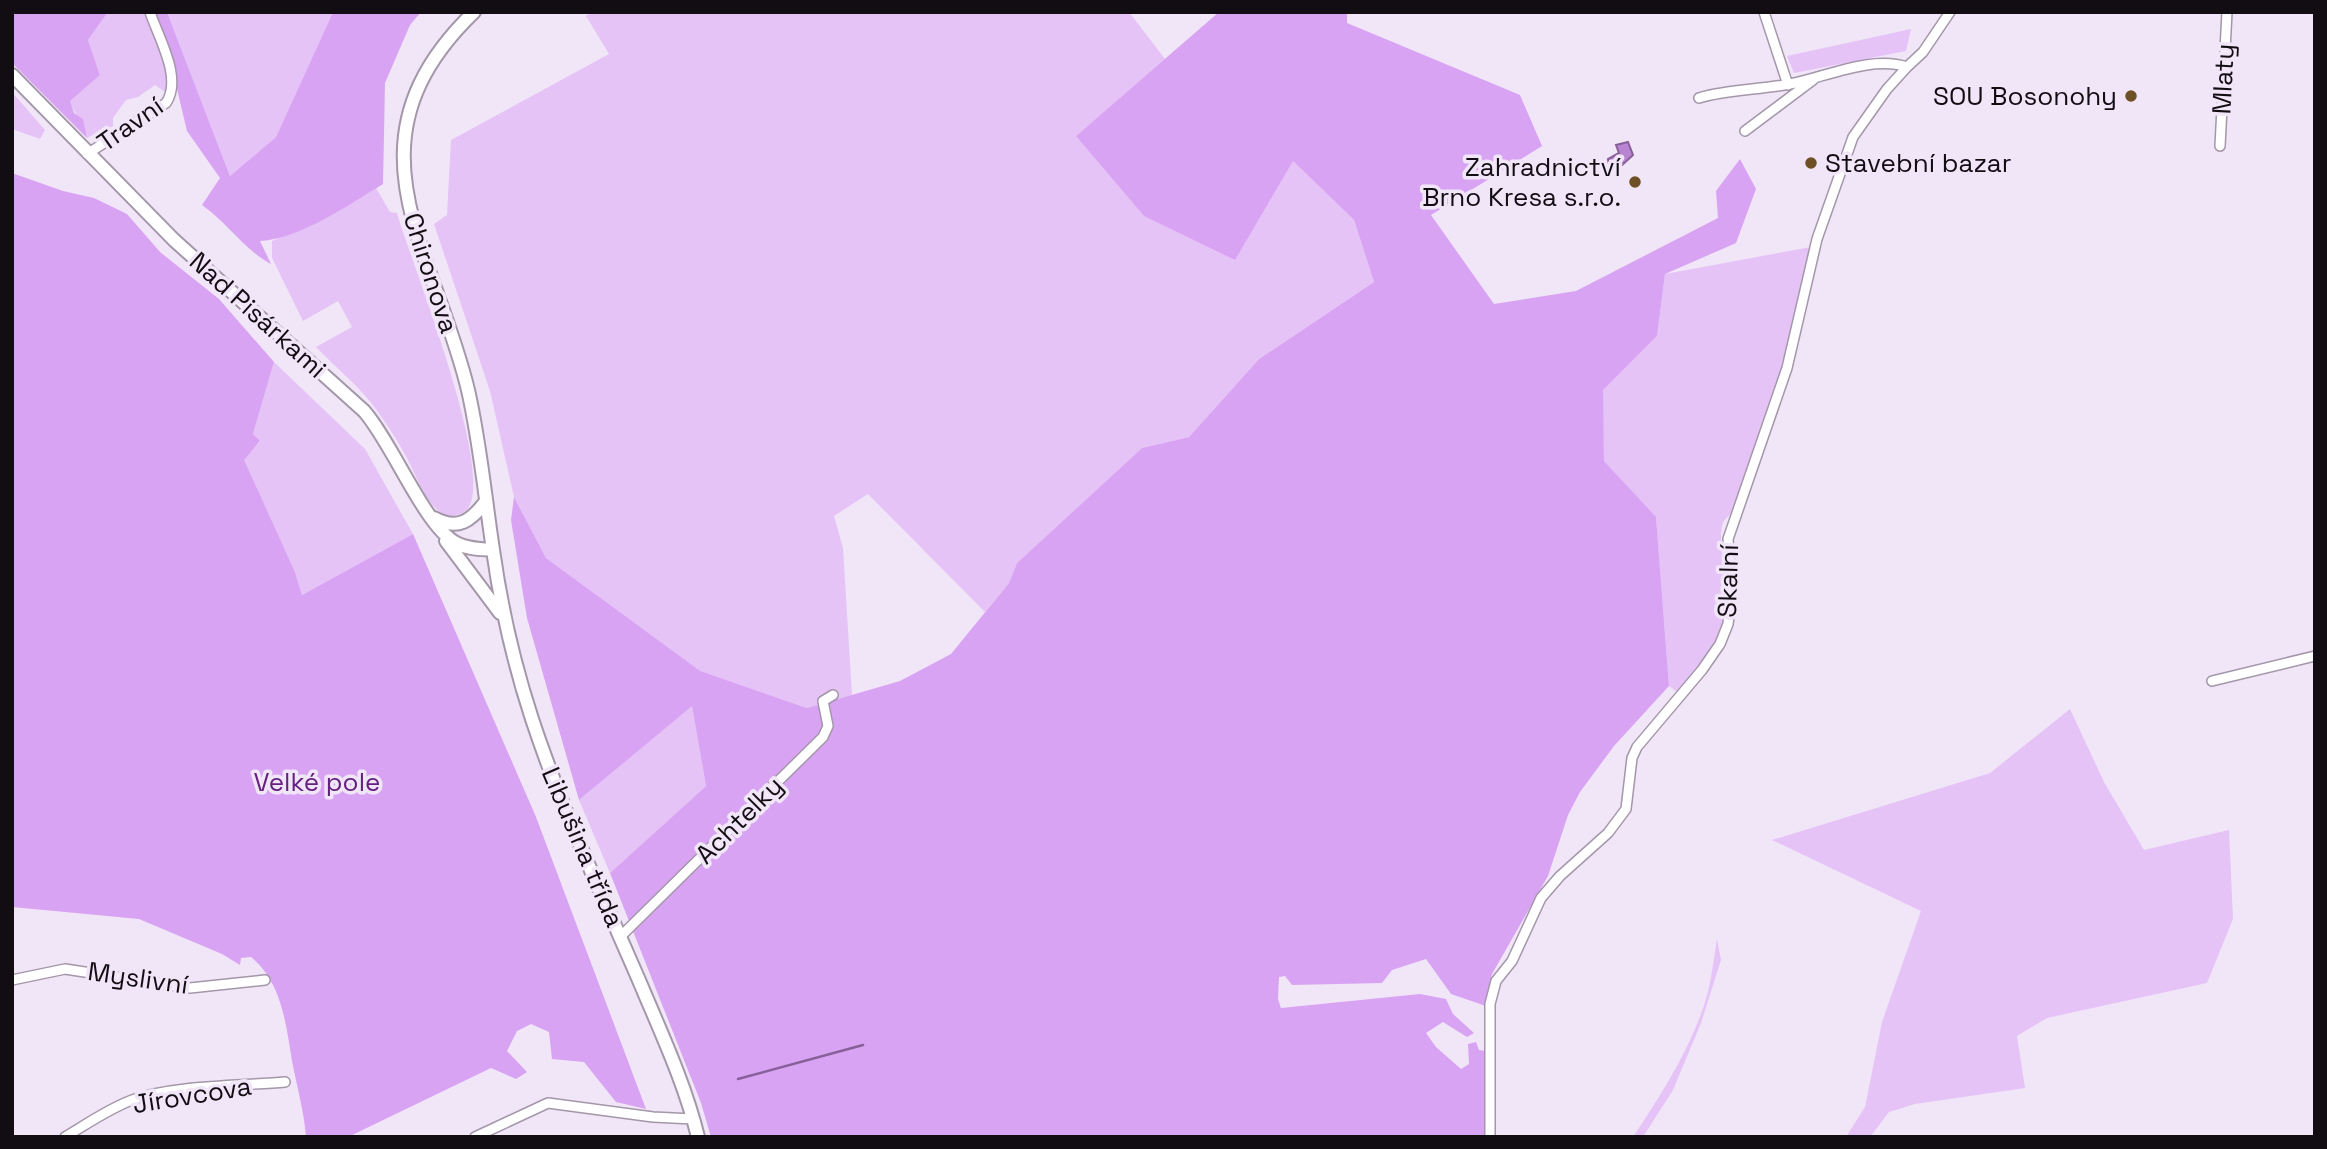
<svg xmlns="http://www.w3.org/2000/svg" width="2327" height="1149" font-family="'Space Grotesk',sans-serif">
<rect width="100%" height="100%" fill="#f1e5f8"/>
<path fill="#e6c3f7" d="M108 12H148L169 77 168 94 155 85 138 97 126 100 113 118V126L87 138C86 126 74 113 69 101L100 75 88 40Z
M167 12H333L276 137 230 176Z
M592 12H1129L1165 59 1076 136 1293 161 1354 220 1374 282 1259 359 1189 437 1142 448 1017 563 1009 583 985 612 868 494 834 516 843 548 852 695 807 708 700 672 546 558 514 497 490 391 434 224 447 215 451 140 609 54 586 16Z
M1911 29 1906 51 1794 73 1787 56Z
M12 92 45 130 40 139 12 129Z
M376 188 390 212 397 213C409 257 503 487 464 512 456 517 447 518 440 512 423 499 415 471 404 453 397 439 387 425 378 412 361 387 337 369 316 347L352 327 338 301 303 321 272 258V241L324 219Z
M1811 247 1784 363 1734 510C1731 514 1725 518 1723 523 1715 543 1733 589 1728 615 1722 646 1697 670 1677 692L1669 686 1656 518 1604 461 1602 390 1657 336 1665 274Z
M274 362 365 449 413 534 302 595 295 572 243 460 260 442 253 434Z
M692 705 706 786 610 873 579 800Z
M2070 709 2104 782 2144 850 2229 830 2233 919 2207 983 2047 1018 2017 1036 2025 1088 1915 1104 1889 1112 1870 1137H1846L1865 1107 1882 1022 1921 911 1772 840 1990 773Z
M1717 939 1721 960 1701 1023 1673 1090 1643 1137H1633C1662 1093 1694 1044 1708 992 1712 975 1714 957 1717 939Z"/>
<path fill="#d9a3f3" d="M12 12H108L88 40 100 75 70 101 74 113 83 119 87 138 12 63Z
M152 12H167L230 176 276 137 333 12H421L410 25 385 83 383 184C350 204 300 239 260 241L271 264C243 249 228 223 202 205L220 178 187 131 177 89Z
M1219 12H1347V23L1520 95 1542 146 1431 215 1494 304 1576 291 1718 218 1716 191 1740 159 1756 189 1736 243 1665 274 1657 336 1603 390 1604 461 1656 517 1669 686 1614 746 1580 792 1568 815 1548 876 1492 974 1486 1006 1451 994 1426 959 1392 970 1382 983 1292 985 1285 976 1279 977 1278 999 1281 1008 1420 994 1446 999 1453 1014 1474 1033 1467 1037 1443 1022 1426 1033 1436 1047 1461 1069 1469 1064 1468 1044 1476 1042 1479 1050 1486 1051 1484 1137H711L701 1103 610 873 706 786 692 706 579 800 527 618 511 520 514 497 546 558 700 671 807 708 900 681 951 654 1009 583 1017 563 1142 448 1189 437 1259 359 1374 282 1354 220 1293 161 1235 260 1144 216 1076 136Z
M12 173 63 191 94 198 127 214 160 252 219 299 274 362 253 434 260 441 244 460 295 572 302 595 413 534 536 817 646 1109 616 1102 584 1062 552 1059 549 1032 531 1024 517 1031 507 1051 527 1072 516 1079 491 1068 348 1137H306C304 1111 297 1087 292 1061 286 1025 282 982 251 957L241 958 240 965 222 954 139 919 12 907Z"/>
<path fill="#b984d2" stroke="#876099" stroke-width="2" d="M1628 142 1633 155 1619 168 1609 166 1608 159 1619 153 1616 145Z"/>
<g fill="none" stroke-linecap="round" stroke-linejoin="round">
<path stroke="#876099" stroke-width="2.5" d="M738 1079 863 1045"/>
<defs>
<path id="street" d="M1764 12 1788 85
M1699 98C1728 89 1759 90 1790 84 1826 77 1872 55 1907 67L1923 52 1950 12
M1745 131 1813 80
M2220 146 2227 12
M87 154 166 103C183 78 158 37 150 12
M2212 681 2315 656
M620 937 823 737 828 726 823 701 833 695
M12 980 65 969 190 988 265 980
M65 1137C87 1124 108 1109 132 1100 173 1085 241 1086 285 1082
M475 1137 548 1103 653 1117 693 1119
M1490 1137V1004L1496 981 1512 961 1541 898 1560 876 1608 833 1626 809 1632 758 1637 747 1702 670 1720 644 1728 624 1732 592 1728 539 1787 368 1817 239 1853 137 1887 89 1907 67"/>
<path id="secondary" d="M474 12C339 142 434 248 468 390 480 442 485 497 493 550 501 607 514 664 532 719 562 810 603 897 641 985 662 1035 685 1084 698 1137
M12 75 174 240 364 411C393 444 424 525 456 543 467 549 480 549 493 550
M434 518C458 531 471 521 486 501
M446 541 500 613"/>
</defs>
<use href="#street" stroke="#a397a9" stroke-width="12"/>
<use href="#secondary" stroke="#a397a9" stroke-width="16"/>
<use href="#street" stroke="#fff" stroke-width="9"/>
<use href="#secondary" stroke="#fff" stroke-width="12"/>
</g>
<g fill="#6d5023" stroke="#f1e5f8" stroke-width="2.5">
<circle cx="2131" cy="96" r="7"/>
<circle cx="1811" cy="163" r="7"/>
<circle cx="1635" cy="182" r="7"/>
</g>
<g text-anchor="middle" stroke-width="7" stroke-linejoin="round" paint-order="stroke">
<g font-size="26" fill="#110d13" stroke="#f1e5f8">
<text transform="translate(2223 79) rotate(-87)" y="9">Mlaty</text>
<text transform="translate(130 124) rotate(-35)" y="9">Travní</text>
<text transform="translate(431 273) rotate(72)" y="9">Chironova</text>
<text transform="translate(258 315) rotate(42)" y="9">Nad Pisárkami</text>
<text transform="translate(1728 581) rotate(-88)" y="9">Skalní</text>
<text transform="translate(739 820) rotate(-45)" y="9">Achtelky</text>
<text transform="translate(583 847) rotate(67)" y="9">Libušina třída</text>
<text transform="translate(138 978) rotate(8)" y="9">Myslivní</text>
<text transform="translate(192 1095) rotate(-9)" y="9">Jírovcova</text>
</g>
<g font-size="26" fill="#110d13" stroke="#f1e5f8" text-anchor="end">
<text x="2117" y="105">SOU Bosonohy</text>
<text x="1825" y="172" text-anchor="start">Stavební bazar</text>
<text x="1621" y="176">Zahradnictví<tspan x="1621" dy="30">Brno Kresa s.r.o.</tspan></text>
</g>
<g font-size="26" fill="#64217f" stroke="#f1e5f8">
<text x="317" y="791">Velké pole</text>
</g>
</g>
<rect width="2327" height="1149" fill="none" stroke="#110d13" stroke-width="28"/>
</svg>
